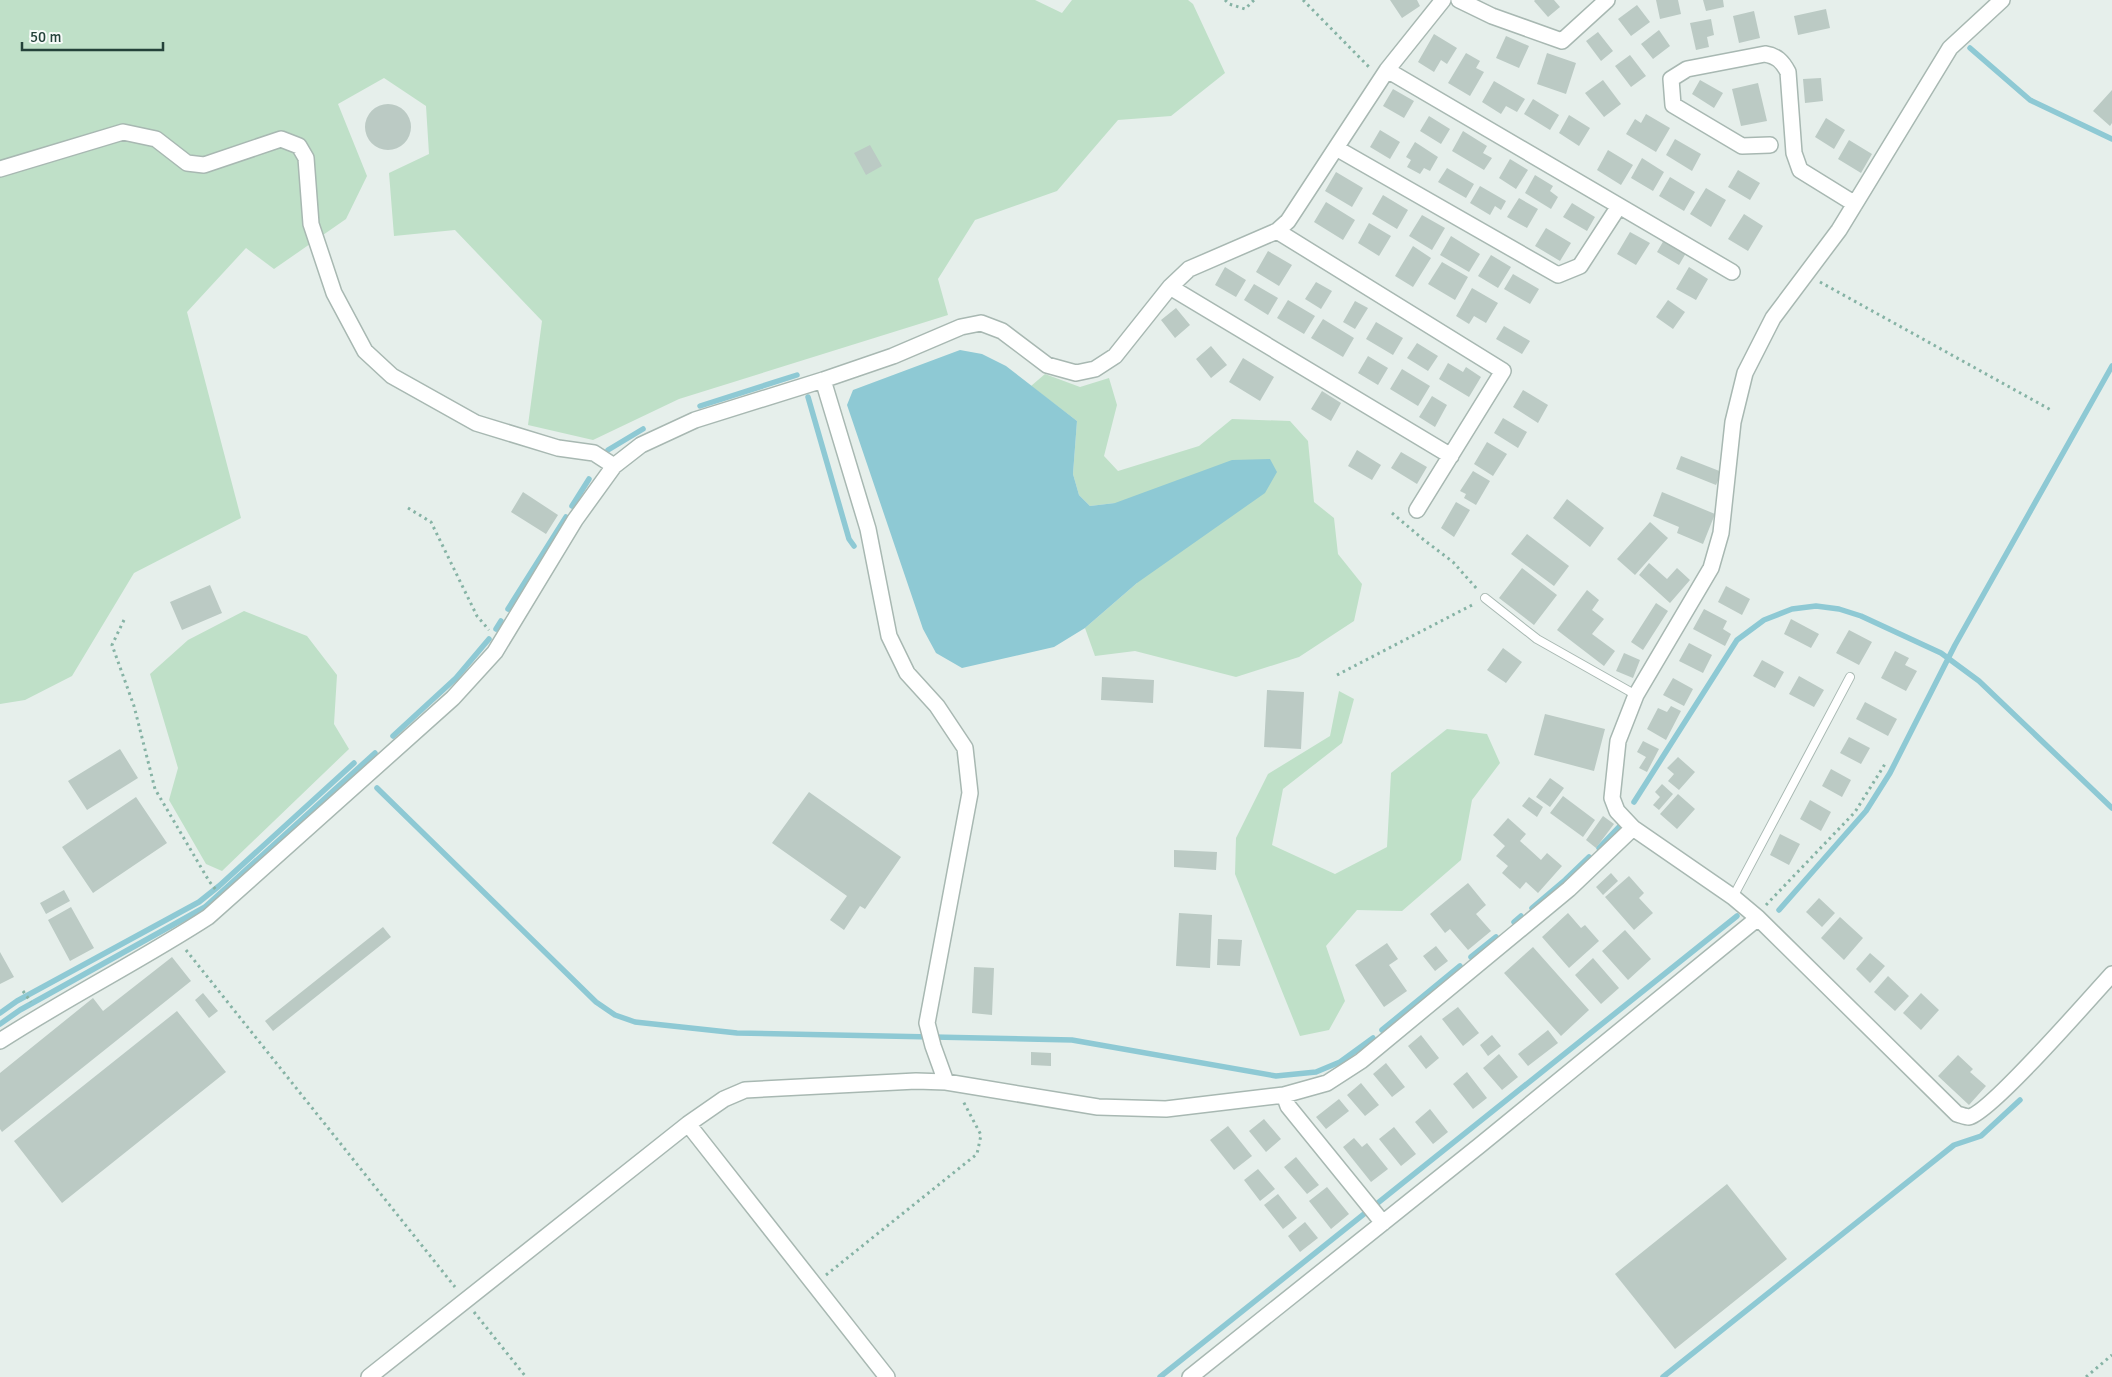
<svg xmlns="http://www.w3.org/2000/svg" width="2112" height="1377" font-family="Signika,sans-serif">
<rect width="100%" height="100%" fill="#e6efeb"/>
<path fill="#bfe0c8" d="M0 0H1035L1062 13 1072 0H1188L1193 4 1225 73 1171 116 1118 120 1057 191 975 220 938 279 948 315 679 399 593 440 528 425 542 321 455 230 394 236 389 173 429 154 426 106 384 78 338 104 367 176 346 219 274 269 246 248 187 312 241 518 134 573 72 676 25 700 0 704Z
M1045 374 1080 387 1109 378 1117 405 1104 456 1118 471 1199 446 1232 419 1290 421 1308 441 1314 502 1334 518 1338 554 1362 584 1354 621 1299 657 1236 677 1135 651 1095 656 1085 628 1137 583 1115 503 1090 506 1079 495 1073 474 1077 421 1031 386Z
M244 611 307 636 337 675 334 724 349 749 222 871 206 864 169 800 178 768 150 674 188 640Z
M1339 691 1354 699 1342 743 1283 789 1272 845 1335 874 1387 847 1391 773 1447 729 1487 734 1500 763 1472 800 1461 860 1402 911 1357 910 1326 946 1345 1001 1329 1030 1300 1036 1235 874 1236 838 1268 774 1330 736Z"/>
<path fill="#8ec9d4" d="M960 350 982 354 1006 366 1077 421 1073 474 1079 495 1090 506 1115 503 1232 460 1270 459 1277 472 1265 493 1137 583 1085 628 1054 647 962 668 936 653 923 629 847 405 853 390Z"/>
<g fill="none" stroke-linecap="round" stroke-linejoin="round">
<path stroke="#8ec9d4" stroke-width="5.5" d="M1970 48 2030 100 2112 139
M808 397 849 539 854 546
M700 406 797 375
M608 450 643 429
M572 506 589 479
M508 609 566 517
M496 629 501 621
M393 736 456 678 489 639
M377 788 596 1002 615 1015 635 1022 737 1033 1072 1040 1276 1076 1316 1072 1340 1062 1373 1038
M1634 802 1737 640 1764 620 1792 609 1816 606 1839 609 1861 616 1941 653 1979 681 2112 808
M1599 848 1620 826
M1532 908 1565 880 1589 857
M1779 910 1866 811 1890 773 1955 645 2112 366
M1514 922 1521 916
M1471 957 1496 937
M0 1013 17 1001 199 902 219 886 354 763
M0 1024 20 1010 205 907 375 753
M1382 1030 1460 966
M1160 1377 1737 916
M1663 1377 1954 1145 1981 1136 2020 1100"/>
</g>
<path fill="#bbcac4" d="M1390 0H1417L1420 6 1402 18Z
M1535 0H1554L1560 7 1548 17 1534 1Z
M1656 0H1678L1681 14 1660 19Z
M1703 0H1723L1724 7 1706 11Z
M1637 5 1650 22 1631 36 1618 19Z
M1826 9 1830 28 1798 35 1794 16Z
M1754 11 1760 38 1739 43 1733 16Z
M1711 19 1714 35 1707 37 1709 47 1696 50 1690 23Z
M1659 30 1670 46 1653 59 1641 44Z
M1598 32 1613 51 1601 61 1586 41Z
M1434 34 1457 48 1447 64 1441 60 1434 72 1418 62Z
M1506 36 1529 46 1519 68 1496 58Z
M1466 53 1480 61 1476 68 1484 72 1470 96 1448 83Z
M1547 53 1576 63 1566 94 1537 84Z
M1630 55 1646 76 1631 87 1615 66Z
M1821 78 1823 101 1805 103 1803 79Z
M1603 80 1621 104 1604 117 1585 93Z
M1700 80 1723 93 1714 108 1692 94Z
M1494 81 1525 99 1517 112 1506 106 1501 114 1482 102Z
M1758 83 1767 121 1741 126 1732 89Z
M1393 89 1414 101 1404 118 1383 106Z
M2112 90V123L2110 126 2093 111Z
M1533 99 1559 115 1550 130 1524 114Z
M365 127a23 23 0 1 1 46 0a23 23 0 1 1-46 0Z
M1646 114 1670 128 1656 152 1626 134 1635 119 1641 123Z
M1569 115 1590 128 1579 146 1559 133Z
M1429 116 1450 129 1441 144 1420 131Z
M1826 118 1845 130 1834 149 1815 137Z
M1380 130 1400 142 1390 159 1370 147Z
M1463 131 1487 146 1483 153 1492 158 1484 170 1452 151Z
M1675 139 1701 154 1692 171 1666 155Z
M1849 140 1872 154 1861 173 1838 159Z
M1415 142 1438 157 1430 171 1424 168 1420 174 1407 167 1411 160 1406 157Z
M870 145 882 166 866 175 854 153Z
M1608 150 1633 165 1621 185 1597 170Z
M1642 158 1664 172 1653 191 1631 178Z
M1510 159 1528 170 1516 189 1499 178Z
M1447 168 1474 184 1466 198 1438 182Z
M1738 170 1760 183 1750 200 1728 187Z
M1336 172 1363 188 1352 207 1325 191Z
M1535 175 1553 186 1550 191 1558 197 1551 209 1525 193Z
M1670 177 1695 192 1684 211 1659 196Z
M1480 186 1506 201 1501 210 1495 206 1490 215 1470 203Z
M1706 188 1726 200 1711 227 1690 214Z
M1383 195 1408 210 1397 229 1372 214Z
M1519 198 1538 209 1527 228 1507 217Z
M1326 202 1355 220 1343 240 1314 222Z
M1572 203 1595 217 1587 231 1563 217Z
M1744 214 1763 226 1748 251 1728 239Z
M1422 215 1445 228 1432 250 1409 236Z
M1369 223 1391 236 1379 256 1358 243Z
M1546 228 1571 243 1560 261 1535 246Z
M1630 232 1650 243 1636 265 1617 254Z
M1451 236 1480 254 1469 272 1440 255Z
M1664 240 1686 253 1679 265 1657 252Z
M1413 246 1431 258 1413 287 1395 276Z
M1268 251 1292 265 1279 286 1256 272Z
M1491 255 1511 267 1498 288 1478 276Z
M1442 262 1468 277 1455 300 1428 284Z
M1225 267 1246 280 1236 297 1215 285Z
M1689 267 1708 279 1696 300 1676 289Z
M1513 274 1539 289 1530 304 1504 289Z
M1316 282 1332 291 1321 309 1305 299Z
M1254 284 1278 298 1268 315 1244 300Z
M1472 288 1498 303 1486 323 1474 316 1469 324 1456 316Z
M1288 300 1315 316 1304 334 1277 318Z
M1668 300 1685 312 1673 329 1656 317Z
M1355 301 1368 308 1355 329 1343 322Z
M1176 308 1190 325 1175 338 1161 320Z
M1323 319 1354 338 1343 357 1311 338Z
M1376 322 1403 338 1393 355 1366 339Z
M1504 326 1530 341 1522 354 1496 339Z
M1417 343 1438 356 1428 371 1407 358Z
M1211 346 1227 365 1211 378 1196 359Z
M1368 356 1388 368 1378 385 1358 373Z
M1243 358 1274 377 1260 401 1229 382Z
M1448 363 1463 372 1466 367 1481 377 1469 397 1439 379Z
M1402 369 1430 386 1418 406 1390 389Z
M1523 390 1548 405 1538 423 1513 407Z
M1322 391 1341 403 1331 421 1311 409Z
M1432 396 1447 405 1435 427 1419 417Z
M1503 418 1527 432 1518 448 1494 433Z
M1487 442 1507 454 1493 476 1474 464Z
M1357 450 1381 465 1372 480 1348 466Z
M1401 452 1427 467 1417 484 1391 468Z
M1681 456 1722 472 1716 485 1676 469Z
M1473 471 1490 481 1476 505 1464 498 1466 494 1460 491Z
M523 492 558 515 546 534 511 512Z
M1662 492 1715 514 1703 544 1677 533 1679 527 1653 516Z
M1567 499 1604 528 1590 547 1553 518Z
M1456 502 1470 510 1454 537 1441 528Z
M1650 522 1668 538 1635 575 1617 559Z
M1527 534 1569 566 1554 586 1511 554Z
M1649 563 1667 579 1677 568 1690 580 1670 603 1639 575Z
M1522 568 1557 595 1534 625 1499 598Z
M210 585 222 613 182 630 170 602Z
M1726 586 1750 599 1742 615 1718 602Z
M1587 590 1599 600 1592 610 1604 619 1592 634 1615 651 1604 666 1557 630Z
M1656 603 1668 611 1643 650 1631 642Z
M1704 609 1727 621 1723 629 1731 634 1725 646 1693 629Z
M1791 619 1819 634 1811 648 1784 634Z
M1849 630 1872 642 1859 665 1836 653Z
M1689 643 1712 655 1703 673 1679 661Z
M1503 648 1522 662 1506 683 1487 670Z
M1895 651 1909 658 1905 665 1917 671 1906 691 1881 678Z
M1624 653 1640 660 1633 678 1616 671Z
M1762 660 1784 672 1775 688 1753 676Z
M1799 676 1824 690 1814 707 1789 694Z
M1102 677 1154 680 1153 703 1101 700Z
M1673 678 1693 689 1684 706 1663 695Z
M1267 690 1304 692 1301 749 1264 747Z
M1865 702 1897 719 1888 736 1856 719Z
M1671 706 1681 711 1666 740 1647 729 1658 708 1667 712Z
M1545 714 1605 729 1594 771 1534 755Z
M1849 737 1870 748 1861 764 1840 753Z
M1643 741 1659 749 1647 772 1639 768 1646 757 1637 752Z
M120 749 138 778 87 810 68 781Z
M1678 757 1695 772 1679 790 1668 781 1674 774 1667 768Z
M1831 769 1851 780 1842 797 1822 786Z
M1550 778 1564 788 1550 807 1536 797Z
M1662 784 1673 794 1659 810 1653 805 1660 797 1655 792Z
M809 792 901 857 865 909 860 906 844 930 830 920 847 896 772 843Z
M1678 794 1695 809 1677 829 1660 814Z
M1563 796 1595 820 1583 837 1550 813Z
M136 797 167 843 93 893 62 847Z
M1529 797 1543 807 1537 817 1522 806Z
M1810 800 1831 812 1821 831 1800 819Z
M1603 816 1614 824 1596 848 1586 840Z
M1508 818 1526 834 1520 841 1541 860 1547 853 1562 866 1538 893 1526 882 1520 889 1502 873 1508 866 1496 856 1505 846 1493 835Z
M1780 834 1800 844 1789 865 1770 855Z
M1174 850 1217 852 1216 870 1174 867Z
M1611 873 1618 881 1603 895 1596 887Z
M1629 876 1644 893 1639 898 1653 913 1634 930 1605 897Z
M1468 883 1486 905 1476 914 1491 931 1468 950 1450 929 1445 933 1430 914Z
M64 890 70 901 46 914 40 903Z
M1819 898 1835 913 1822 927 1806 912Z
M71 907 94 948 70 961 48 920Z
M1179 913 1212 915 1210 968 1176 966Z
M1568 913 1581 928 1585 925 1599 941 1569 968 1542 937Z
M1840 917 1863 938 1844 960 1821 938Z
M383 927 391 937 273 1031 265 1021Z
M1625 930 1651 959 1628 980 1602 951Z
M1218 939 1242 940 1240 966 1217 965Z
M1387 943 1398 959 1389 965 1407 991 1384 1007 1355 965Z
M1436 946 1448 961 1435 971 1423 956Z
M1533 947 1589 1010 1561 1036 1504 973Z
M0 952 14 977 0 984Z
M1870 953 1885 966 1870 983 1856 969Z
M172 957 191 981 2 1132 0 1129V1073L93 998 103 1011Z
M1593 958 1619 988 1601 1004 1575 975Z
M974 967 994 968 992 1015 972 1013Z
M1888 976 1909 996 1895 1011 1874 992Z
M203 993 218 1011 209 1018 195 1000Z
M1921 993 1939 1010 1921 1030 1903 1013Z
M1458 1007 1479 1033 1463 1046 1442 1019Z
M177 1011 226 1072 62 1203 14 1141Z
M1548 1030 1558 1043 1528 1066 1518 1054Z
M1421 1035 1439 1058 1426 1069 1408 1046Z
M1492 1035 1501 1046 1488 1056 1480 1045Z
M1031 1052 1051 1053V1066L1031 1065Z
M1499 1054 1518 1077 1502 1090 1483 1068Z
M1958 1055 1973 1069 1970 1072 1986 1086 1969 1105 1938 1076Z
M1386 1063 1405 1087 1392 1097 1373 1074Z
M1467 1072 1487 1098 1473 1109 1453 1084Z
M1361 1083 1379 1105 1365 1116 1347 1095Z
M1339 1099 1349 1111 1326 1129 1316 1117Z
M1430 1109 1448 1132 1433 1144 1415 1122Z
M1264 1119 1281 1139 1266 1152 1249 1131Z
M1228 1126 1252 1156 1234 1170 1210 1140Z
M1394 1127 1416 1154 1401 1166 1379 1139Z
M1354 1138 1362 1147 1367 1143 1388 1169 1371 1182 1343 1147Z
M1296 1157 1319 1185 1307 1194 1284 1167Z
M1258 1169 1275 1189 1260 1201 1244 1180Z
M1727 1184 1787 1259 1675 1349 1615 1274Z
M1327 1187 1349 1214 1331 1229 1309 1201Z
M1278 1194 1297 1218 1283 1229 1264 1205Z
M1305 1222 1318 1238 1300 1252 1288 1236Z"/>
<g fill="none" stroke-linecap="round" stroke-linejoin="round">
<defs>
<path id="service" d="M1485 598 1537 639 1636 695
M1733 897 1850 677"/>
<path id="minor" d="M1459 0 1492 16 1562 41 1607 0
M2002 0 1950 48 1839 230 1773 318 1745 373 1733 422 1721 533 1711 568 1636 695 1618 741 1612 798 1617 811 1633 828 1733 897 1758 918 1957 1114C1961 1115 1966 1117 1969 1117 1990 1113 2091 997 2112 974
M1387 70 1732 272
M1770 145 1742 146 1673 105 1671 79 1687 69 1765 54C1777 56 1782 61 1788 72L1794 153 1800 170 1855 204
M1336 148 1558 275 1580 266 1619 206
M0 169 123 132 156 139 187 163 204 165 281 139 299 146 306 158 311 224 334 293 365 351 392 376 476 423 558 448 594 453 614 466
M1277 231 1503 371 1417 510
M1170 287 1451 456
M823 380 868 529 889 636 907 673 937 706 965 748 970 793 927 1023 933 1046 946 1082
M0 1041C68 997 140 961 208 917L453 698 495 652 575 520 614 466 641 445 695 420 823 380 893 356 961 327 981 323 1002 331 1047 365 1076 373 1095 369 1115 356 1170 287 1189 269 1277 231 1288 221 1387 70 1443 0
M1284 1095 1288 1106 1383 1223
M688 1124 887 1377
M369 1377 688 1124 724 1099 745 1090 916 1081 946 1082 1098 1107 1166 1109 1284 1095 1327 1083 1361 1061 1569 889 1633 828
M1190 1377 1479 1146 1758 918"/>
</defs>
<use href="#service" stroke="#a8b8b2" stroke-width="10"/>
<use href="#minor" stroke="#a8b8b2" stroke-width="18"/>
<path stroke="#86b3a5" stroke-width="3" stroke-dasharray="2.5 4" stroke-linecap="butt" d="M1225 0 1229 4 1245 9 1254 0
M1303 0 1369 67
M1820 282 2051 410
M408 508 431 522 477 616 489 630
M1392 513 1424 540 1453 562 1477 589
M124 620 112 645 134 706 155 789 209 881 216 890
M1337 675 1474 604
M1766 905 1855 812 1885 764
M186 950 455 1287
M23 991 31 1002
M826 1275 977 1154 981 1135 963 1101
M474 1312 526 1377
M2086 1377 2112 1355"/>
<use href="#service" stroke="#fff" stroke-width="8"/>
<use href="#minor" stroke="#fff" stroke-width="15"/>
</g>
<path d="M22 42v8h141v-8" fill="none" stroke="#24423a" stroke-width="2.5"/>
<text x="30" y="42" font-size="15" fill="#24423a" stroke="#f7fbf9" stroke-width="4" paint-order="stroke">50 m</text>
</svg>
